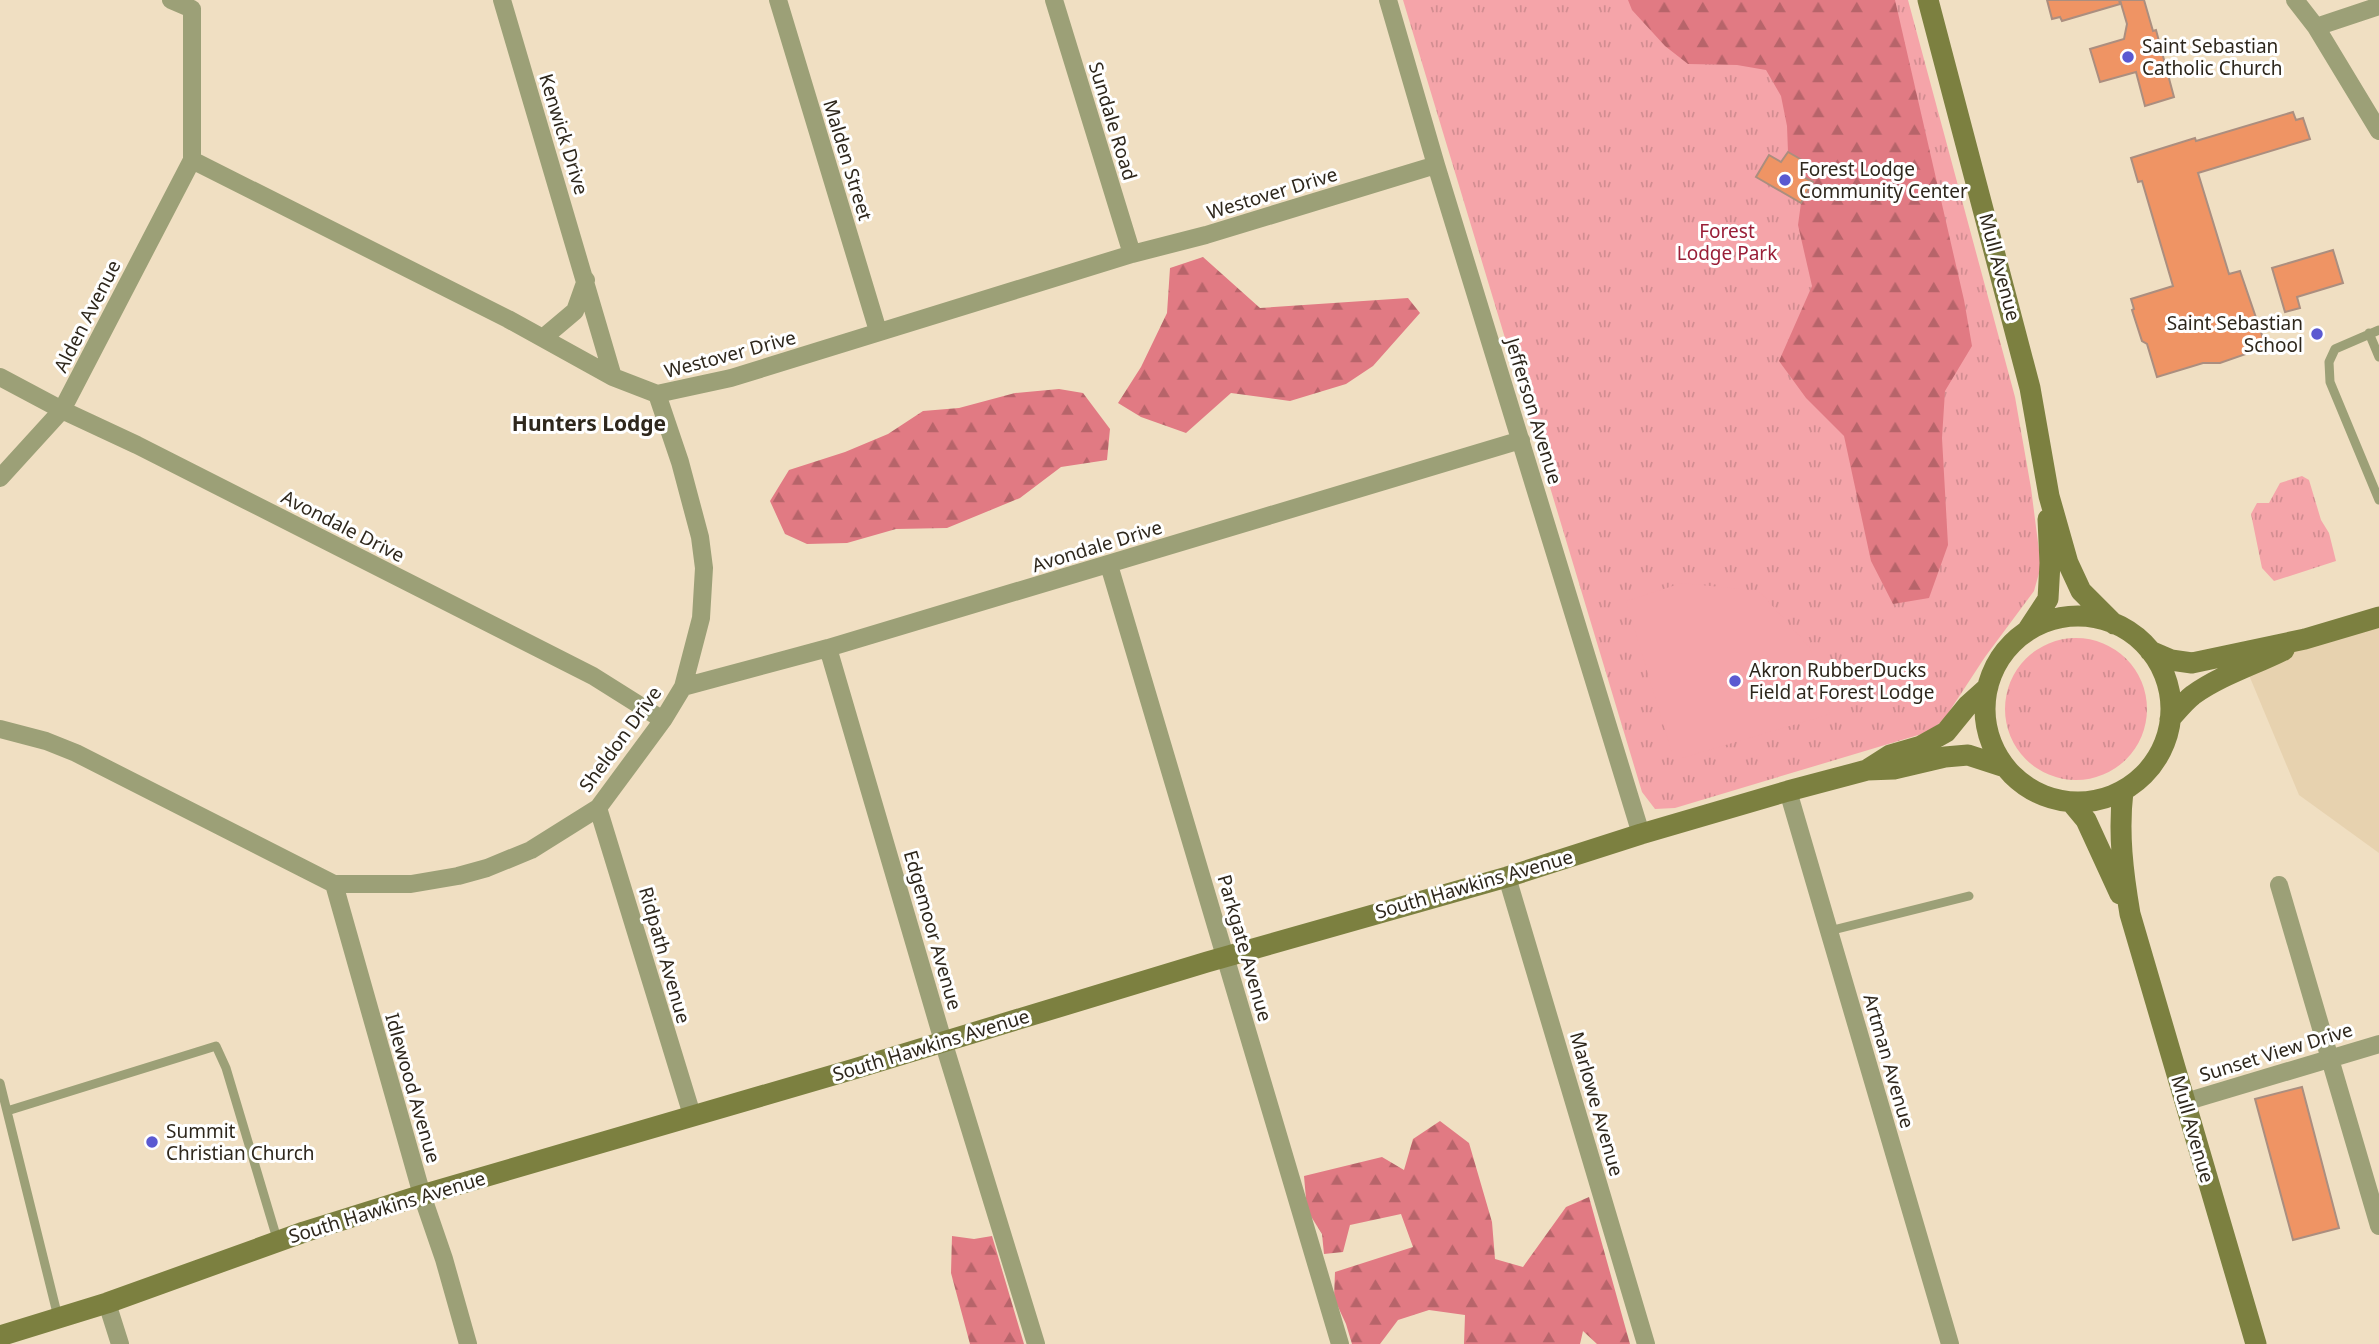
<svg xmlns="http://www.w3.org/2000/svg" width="2379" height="1344" font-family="'Noto Sans',sans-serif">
<defs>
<pattern id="grass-tufts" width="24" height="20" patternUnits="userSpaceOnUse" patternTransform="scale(1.75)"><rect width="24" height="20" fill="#f5a4a9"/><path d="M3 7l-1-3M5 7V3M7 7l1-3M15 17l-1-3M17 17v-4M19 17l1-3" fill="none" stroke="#d28d91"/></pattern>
<pattern id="forest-firs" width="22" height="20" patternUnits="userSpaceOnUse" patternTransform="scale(1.75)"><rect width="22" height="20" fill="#e17a83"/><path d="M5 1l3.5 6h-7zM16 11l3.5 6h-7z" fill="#b7646a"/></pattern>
</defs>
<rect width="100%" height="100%" fill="#f0dfc2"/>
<path fill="#e7d2af" d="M2379 617V853L2299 795 2246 668Z"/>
<path fill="url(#grass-tufts)" d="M1403 0H1908L2015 397 2031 488 2041 566 2034 591 1985 657 1943 721 1925 733 1675 808 1655 809 1642 792Z
M2302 476 2309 480 2321 520 2329 533 2336 561 2274 581 2262 568 2251 514 2257 503H2269L2280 483Z
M2005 709a71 71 0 1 1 142 0a71 71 0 1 1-142 0Z"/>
<path fill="url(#forest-firs)" d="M1628 0H1895L1964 300 1972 346 1945 391 1942 438 1948 545 1929 598 1893 604 1871 561 1844 436 1806 398 1779 361 1812 286 1798 225 1801 203 1813 183 1802 176 1809 164 1788 152 1787 126 1781 96 1766 70 1737 65 1688 64 1665 46 1632 10Z
M1203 257 1260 308 1408 298 1420 313 1373 366 1346 384 1290 401 1231 393 1186 433 1141 417 1118 403 1141 367 1167 313 1170 268Z
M1059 389 1083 393 1110 429 1107 460 1061 467 1020 498 947 528 896 529 847 543 807 544 785 534 770 501 789 470 845 452 888 434 923 411 959 408 1015 393Z
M1440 1121 1469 1143 1492 1222 1495 1259 1523 1267 1566 1207 1589 1197 1630 1344H1597L1583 1331 1580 1344H1464L1465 1315 1429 1310 1398 1320 1380 1344H1352L1346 1324 1334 1298 1335 1272 1413 1247 1401 1214 1350 1225 1343 1252 1324 1254 1322 1234 1307 1210 1304 1176 1382 1157 1404 1170 1413 1139Z
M952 1236 974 1239 992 1236 1024 1344H970L951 1273Z"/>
<path fill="#f5a4a9" d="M1682 583 1759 591 1810 648 1830 714 1682 758 1672 753 1626 601Z"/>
<path fill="#ef9464" stroke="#ab8e7f" stroke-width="2" d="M2047 0H2119L2120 4 2062 21 2060 17 2052 19Z
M2120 0H2144L2153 31 2156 30 2174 97 2145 106 2136 72 2100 82 2090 49 2124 39 2127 24Z
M2293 112 2296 120 2303 118 2310 139 2198 173 2229 274 2240 271 2266 347 2220 363H2203L2157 377 2147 344 2142 341 2132 310 2134 309 2131 299 2173 286 2142 181 2138 182 2131 158 2195 138 2196 141Z
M1788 152 1809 164 1802 176 1813 182 1801 203 1756 177 1769 155 1781 162Z
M2333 250 2343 283 2297 297 2300 308 2285 312 2272 268Z
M2302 1087 2339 1228 2293 1240 2255 1099Z"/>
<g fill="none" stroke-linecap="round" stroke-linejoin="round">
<path stroke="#9ca077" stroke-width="9" d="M2379 330 2335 349 2329 362 2330 382 2379 500
M2369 333 2379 357
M1829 931 1969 896
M0 1083 58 1317
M7 1111 216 1046 226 1068 278 1242"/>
<path stroke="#9ca077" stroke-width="18" d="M171 0 192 9
M502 0 613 377
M778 0 878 331
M1054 0 1132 254
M1388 0 1436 165 1641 834
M2295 0 2316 27 2379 131
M2316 27 2379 6
M192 160 508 319 613 377 657 394 731 378 1132 254 1206 235 1436 165
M543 338 575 311 586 280
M0 377 62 410 137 445 593 676 663 720
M0 478 62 410 192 160V9
M1109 565 1340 1344
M828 648 943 1041 1036 1344
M683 687 828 648 1521 440
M0 729 46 741 76 753 334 884H411L458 876 487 868 531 850 598 808 663 720 683 687 701 618 704 568 700 537 680 462 657 394
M1788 791 1950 1344
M598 808 692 1115
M1507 877 1646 1344
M334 884 422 1195 444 1259 468 1344
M2279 885 2379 1226
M2185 1102 2379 1044
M107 1303 120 1344"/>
<path stroke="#7c8040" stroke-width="21" d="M1928 0 2030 388 2049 496 2068 563 2081 591 2114 624
M1985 709a93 93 0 1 1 186 0a93 93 0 1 1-186 0Z
M2027 631 2048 599 2050 563 2048 519
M2150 651 2171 660 2192 663 2305 639 2379 617
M2170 719C2177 711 2185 701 2193 695 2221 675 2254 665 2284 650
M1868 769 1890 755 1921 746 1946 732 1968 705 1988 687
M2123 791C2118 833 2123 873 2130 914L2256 1344
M2071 802 2086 820 2120 894
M0 1336 107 1303 304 1232 422 1195 854 1069 1207 962 1507 877 1641 834 1788 791 1867 770 1894 769 1945 757 1968 755 2005 767"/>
</g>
<g fill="#5b59d1" stroke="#fff" stroke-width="2.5">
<circle cx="2128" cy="57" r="7"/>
<circle cx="1785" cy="180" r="7"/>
<circle cx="2317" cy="334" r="7"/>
<circle cx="1735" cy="681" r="7"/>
<circle cx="152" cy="1142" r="7"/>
</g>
<g text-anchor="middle" stroke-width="6" stroke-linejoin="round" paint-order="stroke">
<g font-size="19" fill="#2e271c" stroke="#fff" text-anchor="start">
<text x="2142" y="53">Saint Sebastian<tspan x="2142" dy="22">Catholic Church</tspan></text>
<text x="1799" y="176">Forest Lodge<tspan x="1799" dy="22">Community Center</tspan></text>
<text x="2303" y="330" text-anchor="end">Saint Sebastian<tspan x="2303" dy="22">School</tspan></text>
<text x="1749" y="677">Akron RubberDucks<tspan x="1749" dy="22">Field at Forest Lodge</tspan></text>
<text x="166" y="1138">Summit<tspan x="166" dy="22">Christian Church</tspan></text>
</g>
<g font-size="19" fill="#2e271c" stroke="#fff">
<text transform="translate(1113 121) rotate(73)" y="7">Sundale Road</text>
<text transform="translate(564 134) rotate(73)" y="7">Kenwick Drive</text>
<text transform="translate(848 160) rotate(73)" y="7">Malden Street</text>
<text transform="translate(1272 193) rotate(-17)" y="7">Westover Drive</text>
<text transform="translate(2000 267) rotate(75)" y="7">Mull Avenue</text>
<text transform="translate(87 316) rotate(-63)" y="7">Alden Avenue</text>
<text transform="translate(730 354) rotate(-15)" y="7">Westover Drive</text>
<text transform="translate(1534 411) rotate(73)" y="7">Jefferson Avenue</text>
<text transform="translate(343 526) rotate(27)" y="7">Avondale Drive</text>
<text transform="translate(1097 546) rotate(-17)" y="7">Avondale Drive</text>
<text transform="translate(620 739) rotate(-54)" y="7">Sheldon Drive</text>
<text transform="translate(1474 884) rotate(-16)" y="7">South Hawkins Avenue</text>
<text transform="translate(933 930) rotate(74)" y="7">Edgemoor Avenue</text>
<text transform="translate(1245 948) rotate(74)" y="7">Parkgate Avenue</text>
<text transform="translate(665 955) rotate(74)" y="7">Ridpath Avenue</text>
<text transform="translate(931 1045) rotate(-17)" y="7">South Hawkins Avenue</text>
<text transform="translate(2276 1052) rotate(-17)" y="7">Sunset View Drive</text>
<text transform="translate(1889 1061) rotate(74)" y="7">Artman Avenue</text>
<text transform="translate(413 1088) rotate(74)" y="7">Idlewood Avenue</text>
<text transform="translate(1597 1104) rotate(74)" y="7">Marlowe Avenue</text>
<text transform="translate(2193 1129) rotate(74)" y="7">Mull Avenue</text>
<text transform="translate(387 1207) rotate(-17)" y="7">South Hawkins Avenue</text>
</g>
<g font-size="19" fill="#991e37" stroke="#fff">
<text x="1727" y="238">Forest<tspan x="1727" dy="22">Lodge Park</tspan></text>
</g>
<g font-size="21" font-weight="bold" fill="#2e271c" stroke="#fff">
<text x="589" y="431">Hunters Lodge</text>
</g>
</g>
</svg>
